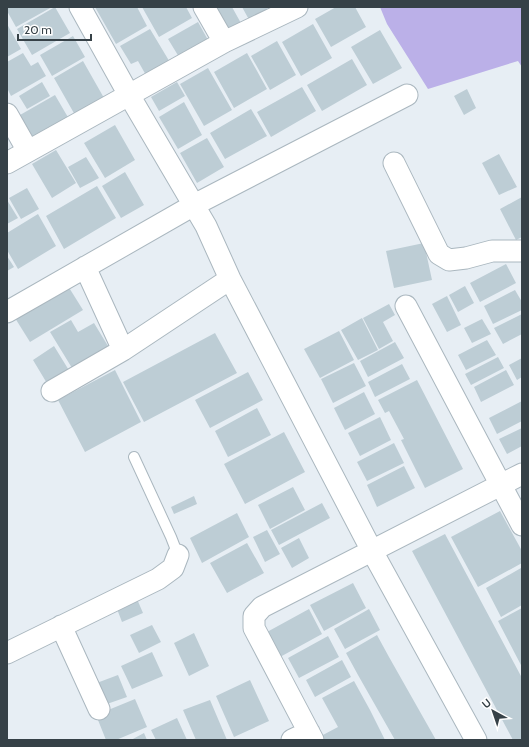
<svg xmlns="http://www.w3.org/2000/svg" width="529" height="747" font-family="Cabin,sans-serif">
<rect width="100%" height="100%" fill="#e7eef4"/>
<path fill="#bbb0e8" d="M380 7H522V67L518 61 428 89 387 24Z"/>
<path fill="#bdcdd5" d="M7 7H52L16 27 7 11Z
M55 7 70 33 32 55 17 29Z
M95 7H137L147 26 116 44Z
M142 7H186L192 18 159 37Z
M212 7H232L242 25 227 34Z
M242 7H266L270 14 252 25Z
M336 7H355L366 27 331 47 315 19Z
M198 22 208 40 179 57 168 39Z
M7 24 21 49 7 57Z
M313 24 332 58 301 76 282 42Z
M150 29 171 64 147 77 138 61 131 64 120 46Z
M380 30 402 68 373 84 351 47Z
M73 36 85 57 52 76 40 55Z
M277 41 296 75 270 90 251 56Z
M23 53 31 66 38 62 46 76 11 96 7 88V62Z
M247 53 267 89 234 108 214 72Z
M352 59 367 85 322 111 307 85Z
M83 61 104 98 75 115 54 78Z
M208 68 232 110 204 126 180 84Z
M42 82 50 96 27 109 19 96Z
M177 82 185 96 159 111 151 97Z
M302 87 316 111 271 137 257 112Z
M467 89 476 108 464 115 454 96Z
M55 95 69 119 34 139 20 115Z
M184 102 202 135 178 149 159 117Z
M251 109 267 136 225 159 210 133Z
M115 125 135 160 105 178 84 143Z
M207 138 224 167 197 183 180 153Z
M56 150 76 183 52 198 32 164Z
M499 154 517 187 499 195 482 163Z
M86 157 99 178 80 188 68 167Z
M125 172 144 205 121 218 102 186Z
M97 186 116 218 64 249 46 216Z
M27 188 39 209 21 219 9 198Z
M522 197V237L516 240 500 209Z
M7 200 18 218 7 224Z
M38 214 56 246 18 269 7 250V233Z
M424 243 432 280 394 288 386 251Z
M7 256 14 267 7 271Z
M506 264 516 283 480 302 470 283Z
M68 286 83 310 30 342 15 318Z
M465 286 474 303 458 312 449 295Z
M515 290 522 302V310L493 324 484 306Z
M447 296 461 325 447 332 432 304Z
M389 304 395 315 383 322 393 341 379 349 363 318Z
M522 314V334L503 344 494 328Z
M362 318 378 350 358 360 341 330Z
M482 319 491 334 472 343 464 328Z
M71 320 78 332 94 323 108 346 72 368 50 332Z
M339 331 354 360 320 378 304 349Z
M215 333 237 373 144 422 123 382Z
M487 340 496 355 466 370 458 355Z
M395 342 404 358 368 377 360 361Z
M54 346 70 372 48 385 33 360Z
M498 357 504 368 471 385 465 374Z
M522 358V377L517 380 509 365Z
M354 363 366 386 333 403 321 379Z
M402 364 410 379 375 397 368 382Z
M115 370 141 422 85 452 58 400Z
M506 370 514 385 481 402 474 387Z
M248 372 263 400 210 428 195 400Z
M417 380 463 469 425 488 401 440 404 439 389 411 385 413 378 400Z
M364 392 375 414 345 430 334 408Z
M522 401V421L497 434 489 418Z
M257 408 271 435 228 457 215 431Z
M380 417 391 440 360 456 348 433Z
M522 428V446L507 454 499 439Z
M284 432 305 472 245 504 224 464Z
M394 443 404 463 367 481 357 462Z
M404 466 415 488 377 507 367 485Z
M293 487 305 510 270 529 258 505Z
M194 496 197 504 174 514 171 507Z
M322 503 330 518 279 545 271 530Z
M500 511 522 551V563L478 587 451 537Z
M237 513 249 537 202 563 190 538Z
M267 530 280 554 265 562 253 537Z
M445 534 522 678V740H513L412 551Z
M299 538 309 558 292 568 281 548Z
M247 543 264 573 227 593 210 563Z
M521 568 522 605 501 617 486 588Z
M353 583 366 608 324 631 310 605Z
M137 599 143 613 122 622 117 609Z
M522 608V667L498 621Z
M309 609 322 634 280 657 267 632Z
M369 609 380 630 345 649 334 629Z
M152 625 161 642 139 653 130 635Z
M194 633 209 666 189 676 174 643Z
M377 635 389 657 436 740H395L358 675 346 653Z
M328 636 339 657 299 678 288 658Z
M152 652 163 676 132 689 121 666Z
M342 660 351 677 315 697 306 680Z
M118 675 127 697 104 705 94 684Z
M250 680 269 721 234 737 216 696Z
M354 681 370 710 385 740H324L321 736 338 727 322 698Z
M135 699 147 727 116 740H106L96 715Z
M210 700 227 740H196L183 710Z
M177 718 187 740H156L151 730Z
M144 733 147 740H131Z"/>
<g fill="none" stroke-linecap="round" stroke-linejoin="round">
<defs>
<path id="service" d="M134 457 171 537 178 555"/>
<path id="minor" d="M80 7 129 95 206 226 230 279 372 551 476 740
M204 7 224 42
M7 114 28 151
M7 163 224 42 297 7
M394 163 439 254 449 260 466 258 492 251H522
M85 267 123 350
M406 306 522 525
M7 312 194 205 407 95
M52 391 123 350 230 279
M61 626 99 709
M7 653 158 579 173 568 178 555
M292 740 309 732
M313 740 254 628V616L262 607 522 474"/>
</defs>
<use href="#service" stroke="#aab7bf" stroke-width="12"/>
<use href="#minor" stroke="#aab7bf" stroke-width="23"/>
<use href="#service" stroke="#fff" stroke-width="10"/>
<use href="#minor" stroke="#fff" stroke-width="21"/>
</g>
<rect width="529" height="747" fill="none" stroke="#364147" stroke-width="16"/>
<g transform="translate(493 711) rotate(320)" stroke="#ffffff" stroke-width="3" paint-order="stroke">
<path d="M0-3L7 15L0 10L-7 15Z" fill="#364147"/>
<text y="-6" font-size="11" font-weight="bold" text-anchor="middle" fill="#364147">U</text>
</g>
<path d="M18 34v6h73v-6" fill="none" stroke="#364147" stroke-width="2"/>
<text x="24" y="34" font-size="12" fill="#364147" stroke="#ffffff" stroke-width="3" paint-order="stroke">20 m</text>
</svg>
